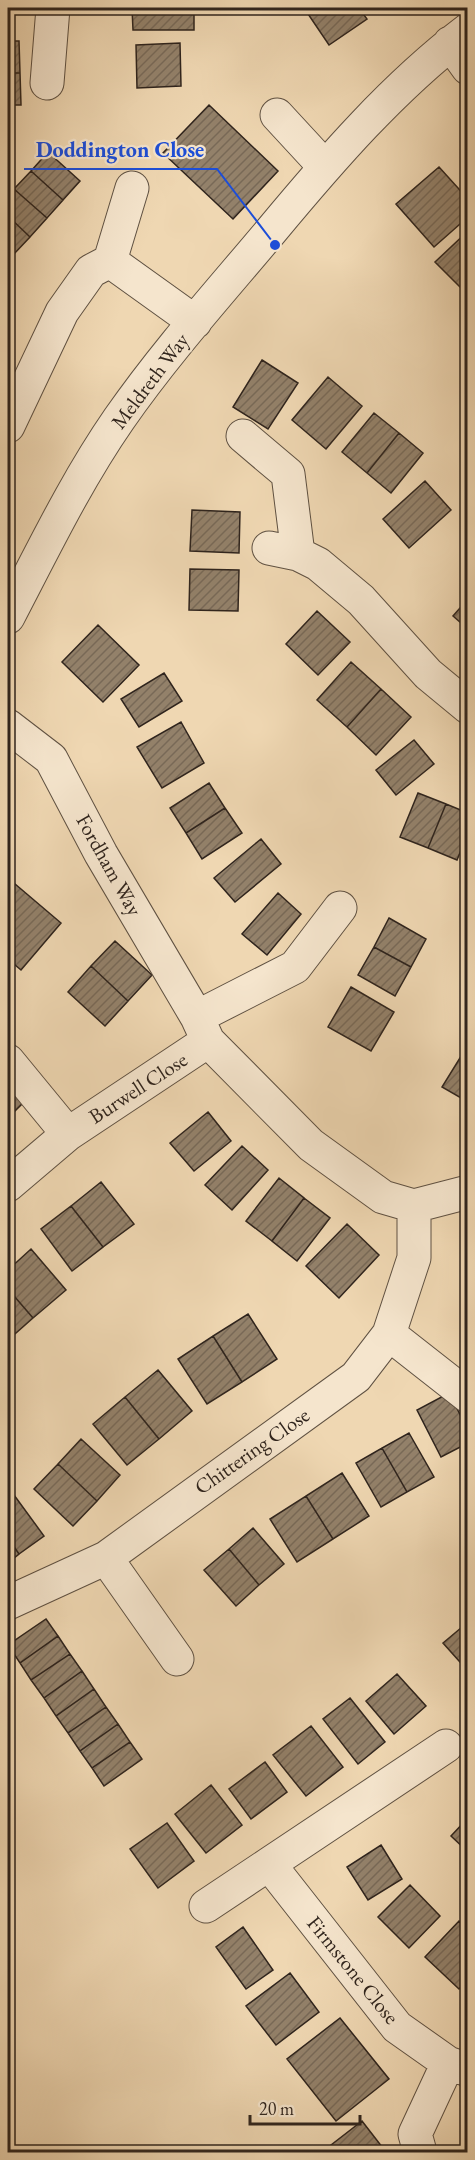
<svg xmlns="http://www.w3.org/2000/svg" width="475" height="2160" font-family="'EB Garamond',serif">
<defs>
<pattern id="building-hatch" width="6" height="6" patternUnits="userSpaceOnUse" patternTransform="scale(1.5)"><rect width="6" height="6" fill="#93816a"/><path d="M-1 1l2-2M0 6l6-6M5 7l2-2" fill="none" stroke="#786957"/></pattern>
</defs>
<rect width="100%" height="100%" fill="#efd7b2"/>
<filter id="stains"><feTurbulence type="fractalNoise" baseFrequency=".00333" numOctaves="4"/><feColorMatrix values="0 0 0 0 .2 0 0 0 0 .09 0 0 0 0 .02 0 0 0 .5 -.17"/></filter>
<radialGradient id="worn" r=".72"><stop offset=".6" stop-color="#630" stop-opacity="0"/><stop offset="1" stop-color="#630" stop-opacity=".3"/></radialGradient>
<path fill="url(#building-hatch)" stroke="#2f241d" stroke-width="1.5" d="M132 8H194V30H133Z
M304 8H359L367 19 329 45Z
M8 41H19L20 73H8Z
M180 43 181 86 137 88 136 45Z
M8 73H20L21 105H8Z
M209 105 278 171 233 219 163 153Z
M48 152 80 181 63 200 31 171Z
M439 167 468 199V217L434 247 396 204Z
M31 171 63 200 47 218 14 189Z
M14 189 47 218 30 237 8 216V197Z
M8 216 30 237 13 255 8 250Z
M468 231V295L435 262Z
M262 360 298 383 268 429 233 407Z
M328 377 362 406 326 449 292 420Z
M374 413 399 433 367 473 342 452Z
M399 433 423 453 391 493 367 473Z
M425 481 451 510 409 548 383 519Z
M192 510 240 512 239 553 190 551Z
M190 569 239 570 238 611 189 610Z
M468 599V629L453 616Z
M317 611 350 642 318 675 286 644Z
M98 625 139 665 103 702 62 662Z
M351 662 381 689 347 727 317 700Z
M164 673 182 701 139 727 121 699Z
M381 689 411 717 376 755 347 727Z
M181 722 204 763 162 788 137 747Z
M414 740 434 764 396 795 376 770Z
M209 783 225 808 186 833 170 808Z
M418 793 446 804 428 848 400 837Z
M446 804 468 813V833L457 860 428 848Z
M225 808 242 833 202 859 186 833Z
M261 839 281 864 235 902 214 878Z
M8 878 61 923 21 970 8 959Z
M278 893 301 914 267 955 242 934Z
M389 918 426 939 411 967 374 947Z
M115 941 152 975 128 1001 91 966Z
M374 947 411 967 395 996 358 975Z
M91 966 128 1001 105 1026 68 992Z
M351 987 394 1012 371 1051 328 1027Z
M468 1045V1102L442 1087Z
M8 1086 24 1102 11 1115 8 1112Z
M208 1112 231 1141 194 1171 170 1143Z
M242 1146 268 1170 232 1210 205 1185Z
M279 1178 304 1198 272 1241 246 1221Z
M101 1182 134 1224 103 1247 71 1206Z
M304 1198 330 1218 297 1261 272 1241Z
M71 1206 103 1247 72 1271 41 1229Z
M347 1224 379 1255 339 1298 306 1266Z
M31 1249 66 1290 33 1318 8 1289V1270Z
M8 1289 33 1318 8 1340Z
M248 1314 277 1359 242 1382 213 1336Z
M213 1336 242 1382 207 1404 178 1359Z
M158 1370 192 1411 159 1439 125 1397Z
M449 1393 468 1430V1443L441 1457 417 1410Z
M125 1397 159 1439 127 1465 93 1424Z
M409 1433 434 1477 407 1492 382 1448Z
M81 1439 120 1475 97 1501 58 1464Z
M382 1448 407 1492 381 1507 356 1463Z
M58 1464 97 1501 73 1526 34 1489Z
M342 1473 369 1516 333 1539 306 1496Z
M14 1495 44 1536 19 1554 8 1538V1499Z
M306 1496 333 1539 297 1562 270 1519Z
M253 1528 284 1564 259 1585 229 1549Z
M8 1538 19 1554 8 1563Z
M229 1549 259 1585 236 1606 204 1570Z
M46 1619 58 1636 20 1663 8 1645Z
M468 1622V1671L443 1643Z
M58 1636 70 1654 31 1680 20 1663Z
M70 1654 82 1671 44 1698 31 1680Z
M82 1671 94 1689 56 1716 44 1698Z
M397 1674 426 1706 394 1734 366 1701Z
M94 1689 106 1707 68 1733 56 1716Z
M350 1698 385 1742 358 1764 323 1719Z
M106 1707 118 1724 80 1751 68 1733Z
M118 1724 130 1742 92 1768 80 1751Z
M311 1726 343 1767 306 1796 273 1755Z
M130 1742 142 1759 104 1786 92 1768Z
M265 1762 287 1792 251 1819 229 1789Z
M211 1785 242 1825 206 1853 175 1814Z
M468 1818V1852L451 1836Z
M167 1823 194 1861 158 1888 130 1849Z
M381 1845 402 1879 368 1900 347 1867Z
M410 1885 440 1916 409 1948 378 1917Z
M459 1921 468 1929V1980L459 1989 425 1957Z
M243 1927 273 1970 246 1989 216 1947Z
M290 1973 319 2012 276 2045 246 2006Z
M340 2018 389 2079 336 2121 287 2059Z
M362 2121 386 2152H322Z"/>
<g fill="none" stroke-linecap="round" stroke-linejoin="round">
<defs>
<path id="minor" d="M450 43 468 68
M47 83 53 8
M277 115 325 167
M110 261 132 188
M8 426 62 312 91 271 110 261 195 322
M243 436 288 474 298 554
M269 548 298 554 318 564 361 600 428 674 468 707
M8 617C43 550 76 481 119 419 165 353 219 293 271 231 330 160 393 87 468 30
M8 726 51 759 101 854 197 1017 208 1041 311 1145 383 1197 414 1206 468 1192
M197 1017 295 967 340 908
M8 1061 68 1134
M8 1185 68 1134 208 1041
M389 1334 468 1396
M106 1558 177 1659
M8 1603 106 1558 356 1377 389 1334 414 1258V1206
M446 1746 269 1864 397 2027 448 2063 468 2070
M206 1906 269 1864
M420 2152 415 2134 448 2063"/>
</defs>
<use href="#minor" stroke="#5f5142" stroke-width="35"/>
<use href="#minor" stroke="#f5e5cd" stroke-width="33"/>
</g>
<g text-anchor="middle" stroke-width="4.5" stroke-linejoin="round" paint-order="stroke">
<g font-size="21" fill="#2f241d" stroke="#f5e5cd">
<text transform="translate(150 381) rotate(-53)" y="7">Meldreth Way</text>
<text transform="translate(109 865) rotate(61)" y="7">Fordham Way</text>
<text transform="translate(138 1088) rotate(-33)" y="7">Burwell Close</text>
<text transform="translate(252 1451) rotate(-35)" y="7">Chittering Close</text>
<text transform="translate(353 1970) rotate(51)" y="7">Firmstone Close</text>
</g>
</g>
<path fill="none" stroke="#1d4ed8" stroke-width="2" d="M275 245L217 169H24"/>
<circle fill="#1d4ed8" stroke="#f5e5cd" stroke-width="2" cx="275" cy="245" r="6"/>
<g font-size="22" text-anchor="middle" font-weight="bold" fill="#1d4ed8" stroke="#f5e5cd" stroke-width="4.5" stroke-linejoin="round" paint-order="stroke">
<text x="120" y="157">Doddington Close</text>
</g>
<rect width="475" height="2160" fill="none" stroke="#efd7b2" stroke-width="30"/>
<rect x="9" y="9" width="457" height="2142" fill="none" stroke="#2f241d" stroke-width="3"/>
<rect x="15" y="15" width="445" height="2130" fill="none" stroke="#2f241d" stroke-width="1.5"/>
<path d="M250 2115v9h110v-9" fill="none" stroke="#2f241d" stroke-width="3"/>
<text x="259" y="2115" font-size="18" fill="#2f241d" stroke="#f5e5cd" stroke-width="4.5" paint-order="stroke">20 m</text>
<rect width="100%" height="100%" filter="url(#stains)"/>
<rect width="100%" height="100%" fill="url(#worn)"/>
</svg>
